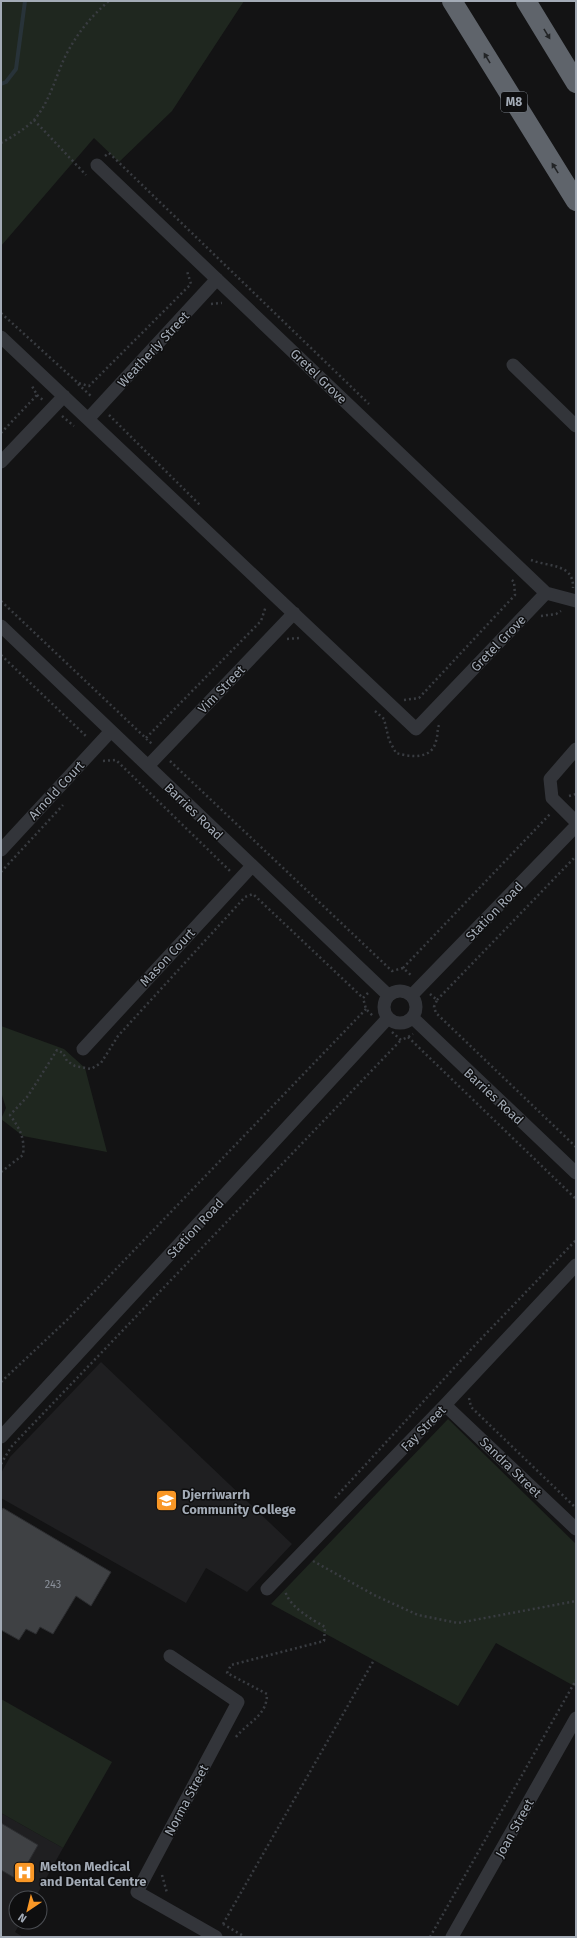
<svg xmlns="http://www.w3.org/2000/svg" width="577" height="1938" font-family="'Fira Sans',sans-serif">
<rect width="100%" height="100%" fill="#131314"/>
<path fill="#1f1f21" d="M101 1362 292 1544 247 1592 206 1568 186 1603 1 1498V1473L10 1457Z
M1 1813 63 1848 35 1898H16V1922H21L15 1932 23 1937H1Z"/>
<path fill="#1f271f" d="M1 1H244L172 111 119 162 94 138 1 246Z
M1 1026 64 1049 85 1068 107 1152 23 1136 1 1119 6 1108 1 1092Z
M448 1419 576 1544V1687L496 1643 458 1706 271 1604Z
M1 1699 112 1762 63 1848 1 1813Z"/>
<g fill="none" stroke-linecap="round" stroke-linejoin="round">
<path stroke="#283339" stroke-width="4" d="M1 84 6 82 16 69 25 1"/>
</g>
<path fill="#3f4144" stroke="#2c2d30" d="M3 1508 111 1572 91 1606 76 1596 53 1634 40 1627 36 1634 26 1629 19 1640 1 1630V1511Z
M1 1823 38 1845 18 1880 1 1870Z"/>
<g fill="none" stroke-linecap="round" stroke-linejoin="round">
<path stroke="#393c41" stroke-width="2.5" stroke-dasharray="2 3" stroke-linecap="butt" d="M34 120 86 175
M1 143C12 137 25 129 34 120 49 103 55 79 64 59 75 36 90 17 109 1
M105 156 109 153 369 404
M211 304 222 303
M1 313 78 383 89 386 191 284 187 271
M78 384 92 397
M37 395 43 400
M109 415 201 506
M62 416 74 426
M1 433 37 395 32 386
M531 560C548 567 574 563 573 588
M1 601 152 744
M541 616 556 614 561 611
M287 639 300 638
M1 655 87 737
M404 700 419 698 515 595 514 582 512 580
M375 711 384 719 389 740 396 753C410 757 432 760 436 741 438 735 437 730 439 725
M146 738 261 621 266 606
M103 761 116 760 230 871
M170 761 392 971 403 968 412 976
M569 796 576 794
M1 872 63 805
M403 968 551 813
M368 993 363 998 366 1009 373 1016
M430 994 437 1000 434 1007 436 1013 576 1147
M437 1000 576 856
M392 1032 401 1040 408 1037 413 1034
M408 1037 576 1199
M1 1172 23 1155C25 1138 20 1129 10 1115L28 1096 57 1050 63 1053 67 1061 75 1066 91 1069 101 1063 118 1036 245 897 253 894 363 998
M1 1382 67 1320 366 1009
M469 1398 471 1407 576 1508
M1 1464 11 1447 401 1040
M335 1498 476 1344 576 1240
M313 1561 374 1595 418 1615 458 1623 576 1601
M236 1737C249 1721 267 1716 267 1694L227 1673 231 1665 324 1641 325 1627C311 1619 288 1606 285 1590
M162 1875 167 1893
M223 1924 245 1937
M223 1924 374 1660
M430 1937 576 1680"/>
<path stroke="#33353a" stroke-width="13" d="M1 337 416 729 546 593 97 165
M513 365 576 426
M88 419 217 279
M1 462 64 396
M546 593 576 601
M1 626 388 995
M576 749 550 779 552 798 576 822
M148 766 294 613
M1 850 111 731
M384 1007a16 16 0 1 1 32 0a16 16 0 1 1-32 0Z
M412 995 576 826
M413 1018 576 1173
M83 1049 252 866
M445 1405 576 1529
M1 1437 388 1018
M267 1589 445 1405 576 1265
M170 1656 238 1702 137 1892 216 1937
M452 1937 576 1718"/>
<path stroke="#5f646b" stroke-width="20" d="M452 1 576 201
M526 1 576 83"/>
</g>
<defs><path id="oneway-solid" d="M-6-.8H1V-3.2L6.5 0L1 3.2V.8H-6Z"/></defs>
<g fill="#222426">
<use href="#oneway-solid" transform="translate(547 34) rotate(59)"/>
<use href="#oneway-solid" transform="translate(487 58) rotate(-121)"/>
<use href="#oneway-solid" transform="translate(555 168) rotate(-122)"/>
</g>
<defs>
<symbol id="school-square" viewBox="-11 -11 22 22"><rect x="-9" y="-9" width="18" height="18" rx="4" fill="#f99726" stroke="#0e0e0f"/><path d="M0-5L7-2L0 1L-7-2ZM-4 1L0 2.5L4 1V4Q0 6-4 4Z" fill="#fff"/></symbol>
<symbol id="hospital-square" viewBox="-11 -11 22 22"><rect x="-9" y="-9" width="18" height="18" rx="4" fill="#f99726" stroke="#0e0e0f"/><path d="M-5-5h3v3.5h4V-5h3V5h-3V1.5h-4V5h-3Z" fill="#fff"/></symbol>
</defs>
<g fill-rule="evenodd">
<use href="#school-square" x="154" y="1488" width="25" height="25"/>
<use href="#hospital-square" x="12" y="1860" width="25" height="25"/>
</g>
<g text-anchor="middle" stroke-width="3" stroke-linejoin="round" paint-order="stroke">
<g font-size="11" fill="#8a909a">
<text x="53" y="1588">243</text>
</g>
<rect fill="#0e0e0f" stroke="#767c84" stroke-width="1" x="501" y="92" width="26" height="20" rx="3"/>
<g font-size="12" font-weight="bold" fill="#a3abb6">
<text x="514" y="106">M8</text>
</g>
<g font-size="13" fill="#a3abb6" stroke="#0e0e0f">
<text transform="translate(153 349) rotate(-47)" y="5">Weatherly Street</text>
<text transform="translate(319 376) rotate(44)" y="5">Gretel Grove</text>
<text transform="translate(498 643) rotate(-46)" y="5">Gretel Grove</text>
<text transform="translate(221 689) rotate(-46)" y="5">Vim Street</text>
<text transform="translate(56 790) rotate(-47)" y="5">Arnold Court</text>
<text transform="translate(194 811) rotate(44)" y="5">Barries Road</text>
<text transform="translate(494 911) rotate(-46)" y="5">Station Road</text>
<text transform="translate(167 957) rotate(-47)" y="5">Mason Court</text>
<text transform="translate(494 1096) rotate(43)" y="5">Barries Road</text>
<text transform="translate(195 1228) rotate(-47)" y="5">Station Road</text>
<text transform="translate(423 1428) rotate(-46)" y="5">Fay Street</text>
<text transform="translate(511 1467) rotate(44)" y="5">Sandra Street</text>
<text transform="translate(186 1800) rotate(-62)" y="5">Norma Street</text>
<text transform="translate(514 1828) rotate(-61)" y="5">Joan Street</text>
</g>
<g font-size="13" font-weight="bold" fill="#a3abb6" stroke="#0e0e0f" text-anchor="start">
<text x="182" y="1499">Djerriwarrh<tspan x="182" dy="15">Community College</tspan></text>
<text x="40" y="1871">Melton Medical<tspan x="40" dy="15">and Dental Centre</tspan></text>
</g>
</g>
<rect width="577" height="1938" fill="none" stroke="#a3abb6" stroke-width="4"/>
<g transform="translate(28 1910) rotate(215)"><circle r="19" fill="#0e0e0f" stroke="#4a4d52"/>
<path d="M0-3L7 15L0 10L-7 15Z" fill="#f99726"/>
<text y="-6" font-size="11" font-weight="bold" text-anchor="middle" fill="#a3abb6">N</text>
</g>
</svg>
